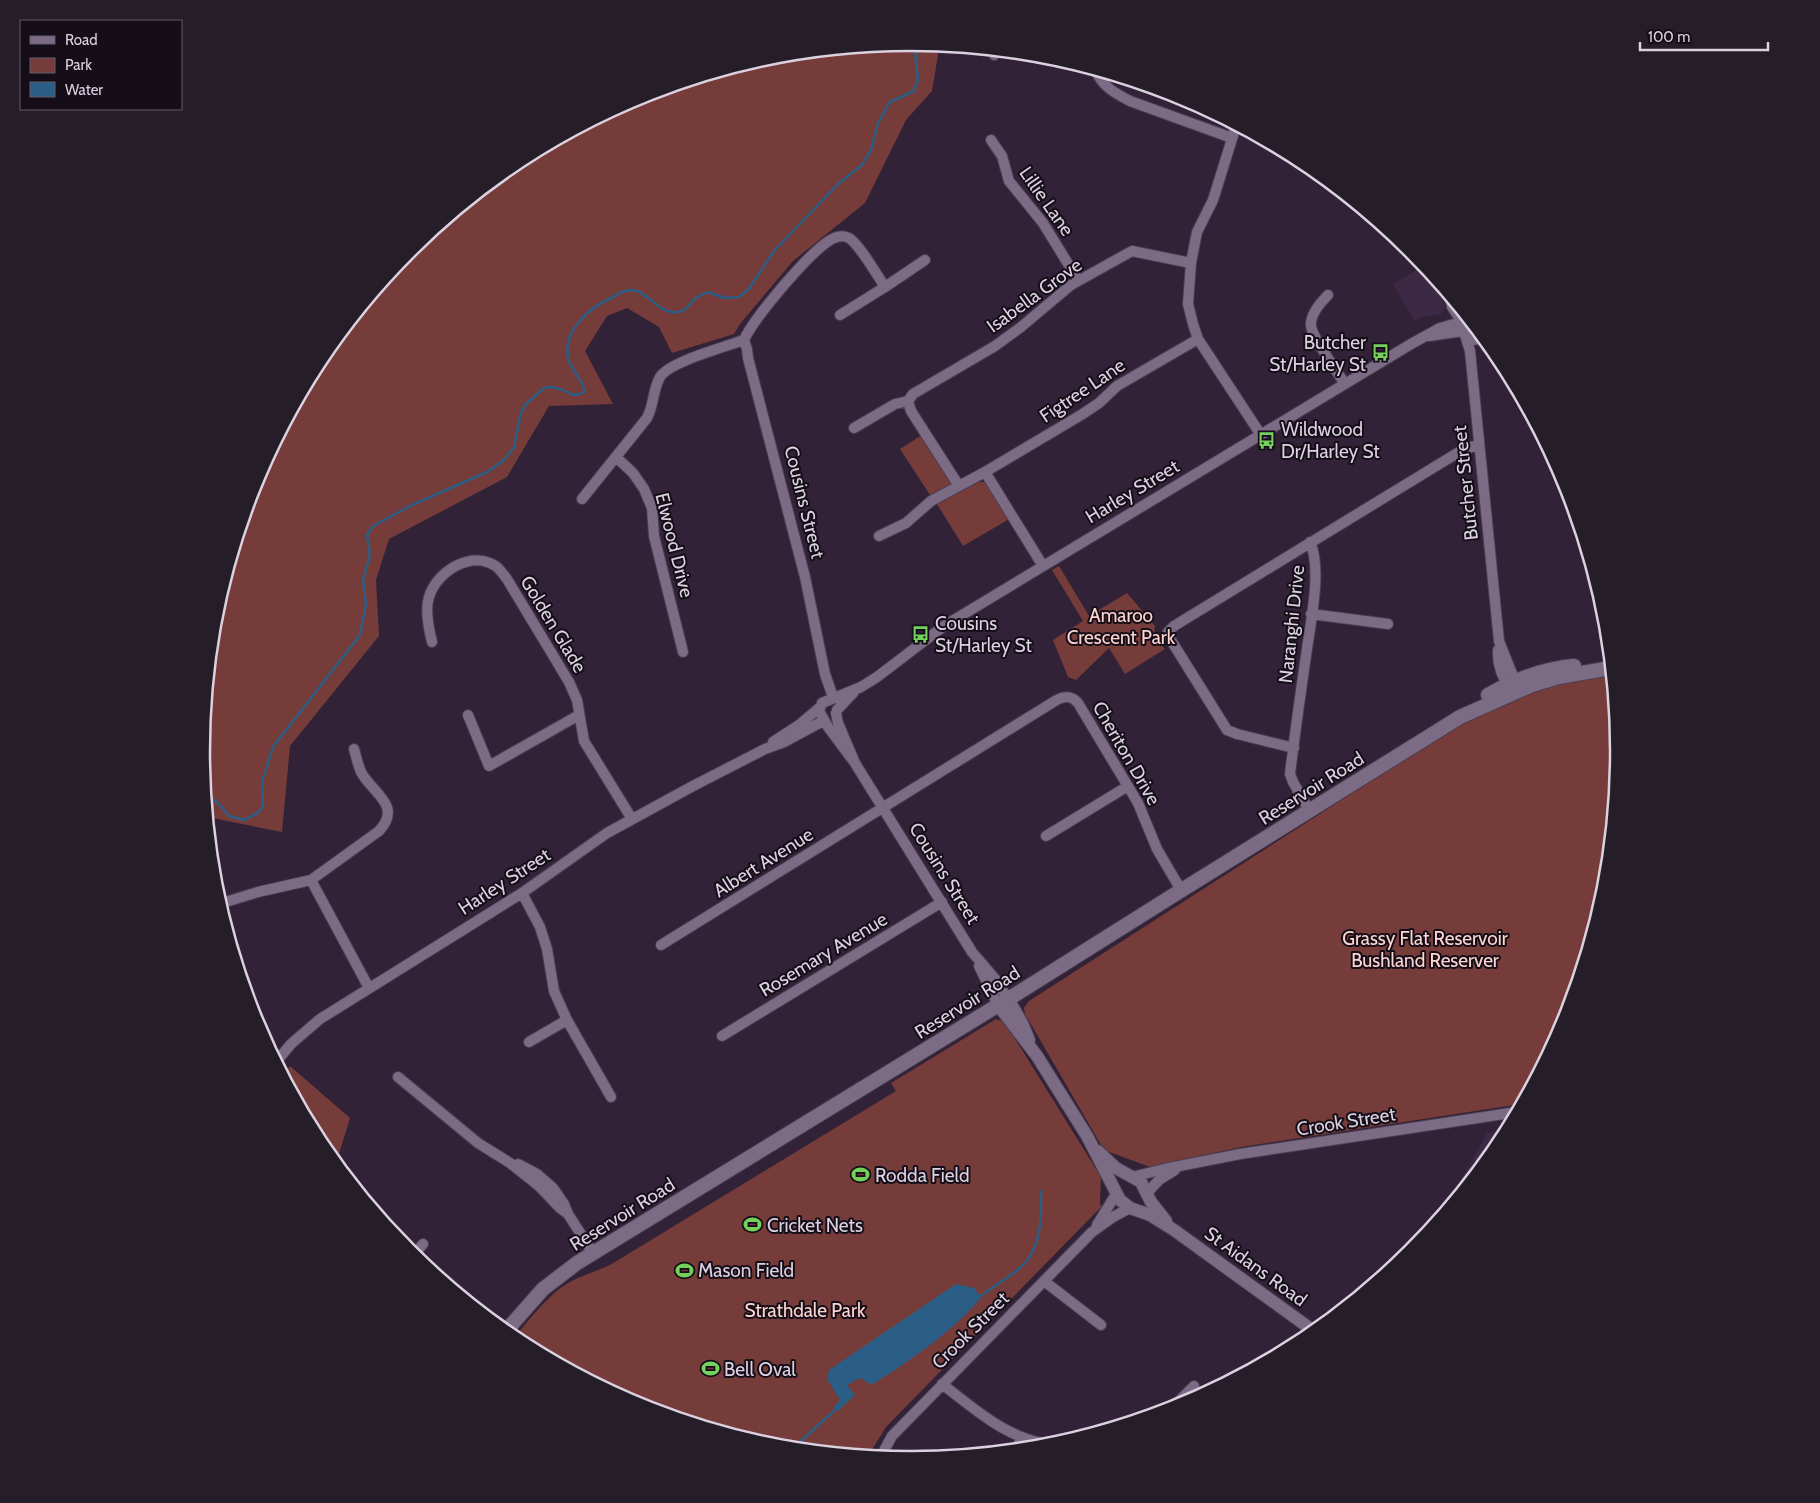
<svg xmlns="http://www.w3.org/2000/svg" width="1820" height="1503" font-family="Cabin,sans-serif">
<rect width="100%" height="100%" fill="#312238"/>
<path fill="#3c2945" d="M1424 265 1439 284 1445 307 1444 311 1440 315 1423 316 1415 321 1393 284Z
M1508 1130 1499 1146 1439 1219 1487 1133Z"/>
<path fill="#753c39" d="M910 43 938 45 939 49 932 91 906 120 865 203 793 261 740 324 734 334 672 353 659 327 627 308 607 316 585 351 613 404 549 406 507 477 389 539 376 580 379 636 290 746 282 832 207 817 201 751 215 613 255 480 321 357 409 250 516 162 639 96 772 56Z
M925 433 956 484 932 498 900 449Z
M979 482H986L1011 518 963 546 937 504Z
M1059 566 1089 616 1127 593 1155 626 1154 636 1165 649 1125 674 1109 648 1076 680 1068 677 1053 640 1083 621 1052 570Z
M1611 672 1619 752 1605 890 1565 1023 1521 1104 1241 1147 1150 1167 1104 1150 1025 1014 1024 1008 1029 1001 1444 734 1492 707 1540 685Z
M996 1019 1004 1022 1009 1029 1101 1177 1100 1204 1102 1206 886 1427 868 1456 771 1447 638 1406 513 1339C527 1322 541 1304 558 1290 572 1278 593 1273 610 1265L896 1091 891 1083Z
M290 1066 350 1118 339 1154 335 1155 313 1120 302 1111 283 1075Z"/>
<path fill="#2b5e86" d="M956 1284 974 1288 979 1295 985 1293C955 1330 915 1357 875 1383L870 1384 860 1378 847 1385 855 1395 839 1410 837 1411 835 1410 834 1407 840 1400 827 1379 829 1370Z"/>
<g fill="none" stroke-linecap="round" stroke-linejoin="round">
<path stroke="#2b5e86" stroke-width="2.5" d="M205 793 219 804 229 816 244 820 258 813 263 806 262 782 273 747 360 635 366 605 363 580 370 555 367 535 373 526 412 505 487 472 504 460 514 447 521 412 526 404 544 388 552 387 563 390 573 395 580 394 585 391C582 378 570 370 568 357 563 331 588 309 609 299 619 294 625 288 637 291 651 296 660 314 677 312 686 312 689 304 695 299 698 296 704 294 708 292L725 298 739 297 749 289 774 251 838 184 862 165 871 150 878 123 890 102 914 91 918 80 914 43
M985 1293C998 1283 1022 1270 1030 1256 1042 1237 1041 1213 1041 1191
M792 1449 835 1410"/>
<defs>
<path id="minor" d="M994 55 995 51
M1096 71C1103 87 1115 93 1130 101L1232 138
M1236 126 1213 200 1197 232 1191 263 1188 304 1193 324 1198 339 1261 435
M991 140 1002 156 1009 181 1043 223 1078 280
M885 287 925 260
M1328 295C1321 302 1310 315 1311 326 1312 337 1338 373 1345 384
M1450 297 1452 307 1460 319
M1460 309 1461 322 1470 351 1499 641 1515 681V687
M1429 336 1476 329
M744 340 747 349 748 358 805 577 825 674 833 697
M744 340C754 318 812 248 834 238 839 236 844 235 849 238 859 244 877 275 885 287L840 315
M1467 341 1484 338
M908 401 913 394 995 346 1021 327 1071 285 1132 251 1191 263
M854 428 895 404 908 401 911 411 959 486
M616 457 633 473 644 489 652 508 654 536 683 652
M582 499 647 418C654 405 653 389 660 377 669 362 725 347 744 340
M879 536 906 523 931 501 985 472
M1043 566 985 472 1081 415 1099 403 1117 386 1198 339
M1311 614 1388 624
M432 642C429 630 425 609 429 597 437 571 472 549 497 567 500 570 504 575 507 579L569 682 577 700 584 741 632 819
M1498 650C1497 664 1502 679 1512 689
M837 710 854 692
M836 713 838 723 855 763 972 952 996 980 1008 999
M468 715 489 766 579 715
M773 742 799 725 819 708
M1294 748 1237 734 1227 730 1169 637 1168 632 1174 626 1459 452 1479 444
M354 749C356 756 358 765 361 772 372 793 403 805 379 831L311 880 369 988
M855 763 828 727 819 711 822 703 861 687 877 677 944 626 1411 344 1440 328 1461 322
M1309 810 1293 782 1290 774C1295 732 1301 690 1307 649 1311 620 1322 568 1310 542
M1046 836 1128 786
M522 893 540 927 547 949 554 991 567 1020 611 1097
M219 904 258 892 311 880
M661 945 1055 701C1064 696 1071 695 1078 703L1138 803 1157 849 1181 890
M979 966 998 1005
M722 1036 942 902
M529 1042 567 1020
M276 1062 291 1044 320 1019 522 893 607 833 693 786 765 749 784 742 823 721
M398 1077 478 1143 510 1163 539 1186 560 1208 568 1214
M518 1164 537 1174 553 1188 564 1204 568 1214 593 1253
M1132 1177 1164 1169 1240 1154 1517 1112
M1147 1193 1159 1180 1175 1170
M1097 1225 1116 1194
M413 1256 423 1244
M1044 1281 1101 1325
M942 1384C976 1410 1008 1440 1053 1445
M1154 1415 1178 1402 1194 1386
M1016 1450 1021 1439
M880 1458 892 1436 1092 1232 1113 1217 1130 1208"/>
<path id="tertiary" d="M1008 999 1022 1023 1029 1040
M998 1005 1037 1056 1087 1136 1120 1200 1130 1208 1150 1215 1174 1230 1315 1332
M1098 1151 1116 1168 1141 1182 1151 1202 1166 1221"/>
<path id="secondary" d="M1488 695C1515 679 1543 669 1574 666
M505 1332 543 1289 577 1263 1018 993 1169 898 1460 717 1532 685 1559 677 1611 668"/>
</defs>
<use href="#minor" stroke="#4b3e51" stroke-width="12"/>
<use href="#tertiary" stroke="#4b3e51" stroke-width="14"/>
<use href="#secondary" stroke="#4b3e51" stroke-width="16"/>
<use href="#minor" stroke="#7c6b85" stroke-width="10"/>
<use href="#tertiary" stroke="#7c6b85" stroke-width="12"/>
<use href="#secondary" stroke="#7c6b85" stroke-width="14"/>
</g>
<defs>
<symbol id="bus-bare" viewBox="-9 -9 18 18"><path d="M-5-6H5V4H4V6H2V4H-2V6H-4V4H-5ZM-3.5-4V0h7V-4ZM-3.5 1.2v1.5H-2V1.2ZM2 1.2v1.5H3.5V1.2Z" fill="#74d25c" stroke="#150e18" stroke-width="2.5" paint-order="stroke"/></symbol>
<symbol id="stadium-bare" viewBox="-9 -9 18 18"><path d="M0-5a6.5 5 0 1 0 0 10a6.5 5 0 1 0 0-10ZM-3.5-1.8h7v3.6h-7Z" fill="#74d25c" stroke="#150e18" stroke-width="2.5" paint-order="stroke"/></symbol>
</defs>
<g fill-rule="evenodd">
<use href="#bus-bare" x="1368" y="340" width="25" height="25"/>
<use href="#bus-bare" x="1254" y="428" width="25" height="25"/>
<use href="#bus-bare" x="908" y="622" width="25" height="25"/>
<use href="#stadium-bare" x="848" y="1162" width="25" height="25"/>
<use href="#stadium-bare" x="740" y="1212" width="25" height="25"/>
<use href="#stadium-bare" x="672" y="1258" width="25" height="25"/>
<use href="#stadium-bare" x="698" y="1356" width="25" height="25"/>
</g>
<g text-anchor="middle" stroke-width="4" stroke-linejoin="round" paint-order="stroke">
<g font-size="19" fill="#dbd1e0" stroke="#150e18">
<text transform="translate(1047 201) rotate(55)" y="7">Lillie Lane</text>
<text transform="translate(1034 295) rotate(-36)" y="7">Isabella Grove</text>
<text transform="translate(1082 390) rotate(-34)" y="7">Figtree Lane</text>
<text transform="translate(1465 483) rotate(-96)" y="7">Butcher Street</text>
<text transform="translate(1132 491) rotate(-31)" y="7">Harley Street</text>
<text transform="translate(805 502) rotate(76)" y="7">Cousins Street</text>
<text transform="translate(675 545) rotate(76)" y="7">Elwood Drive</text>
<text transform="translate(554 624) rotate(59)" y="7">Golden Glade</text>
<text transform="translate(1291 624) rotate(-84)" y="7">Naranghi Drive</text>
<text transform="translate(1127 753) rotate(60)" y="7">Cheriton Drive</text>
<text transform="translate(1311 788) rotate(-32)" y="7">Reservoir Road</text>
<text transform="translate(763 862) rotate(-32)" y="7">Albert Avenue</text>
<text transform="translate(945 873) rotate(58)" y="7">Cousins Street</text>
<text transform="translate(504 881) rotate(-33)" y="7">Harley Street</text>
<text transform="translate(823 954) rotate(-31)" y="7">Rosemary Avenue</text>
<text transform="translate(967 1002) rotate(-32)" y="7">Reservoir Road</text>
<text transform="translate(1346 1121) rotate(-9)" y="7">Crook Street</text>
<text transform="translate(622 1214) rotate(-32)" y="7">Reservoir Road</text>
<text transform="translate(1256 1266) rotate(36)" y="7">St Aidans Road</text>
<text transform="translate(970 1330) rotate(-45)" y="7">Crook Street</text>
</g>
<g font-size="19" fill="#dbd1e0" stroke="#150e18" text-anchor="start">
<text x="1366" y="349" text-anchor="end">Butcher<tspan x="1366" dy="22">St/Harley St</tspan></text>
<text x="1281" y="436">Wildwood<tspan x="1281" dy="22">Dr/Harley St</tspan></text>
<text x="935" y="630">Cousins<tspan x="935" dy="22">St/Harley St</tspan></text>
<text x="875" y="1182">Rodda Field</text>
<text x="767" y="1232">Cricket Nets</text>
<text x="698" y="1277">Mason Field</text>
<text x="724" y="1376">Bell Oval</text>
</g>
<g font-size="19" fill="#fcd4d0" stroke="#150e18">
<text x="1121" y="622">Amaroo<tspan x="1121" dy="22">Crescent Park</tspan></text>
<text x="1425" y="945">Grassy Flat Reservoir<tspan x="1425" dy="22">Bushland Reserver</tspan></text>
<text x="805" y="1317">Strathdale Park</text>
</g>
</g>
<path d="M0 0H1820V1503H0ZM210 751a700 700 0 1 1 1400 0a700 700 0 1 1-1400 0Z" fill="#251e28" fill-rule="evenodd"/>
<path fill="none" stroke="#dbd1e0" stroke-width="2.5" d="M210 751a700 700 0 1 1 1400 0a700 700 0 1 1-1400 0Z"/>
<rect x="20" y="20" width="162" height="90" fill="#150e18" stroke="#645c68"/>
<rect x="30" y="36" width="25" height="8" fill="#7c6b85" stroke="#645c68"/>
<text x="65" y="45" font-size="15" fill="#dbd1e0">Road</text>
<rect x="30" y="58" width="25" height="15" fill="#753c39" stroke="#645c68"/>
<text x="65" y="70" font-size="15" fill="#dbd1e0">Park</text>
<rect x="30" y="82" width="25" height="15" fill="#2b5e86" stroke="#645c68"/>
<text x="65" y="95" font-size="15" fill="#dbd1e0">Water</text>
<path d="M1640 42v8h128v-8" fill="none" stroke="#dbd1e0" stroke-width="2.5"/>
<text x="1648" y="42" font-size="15" fill="#dbd1e0" stroke="#150e18" stroke-width="4" paint-order="stroke">100 m</text>
</svg>
